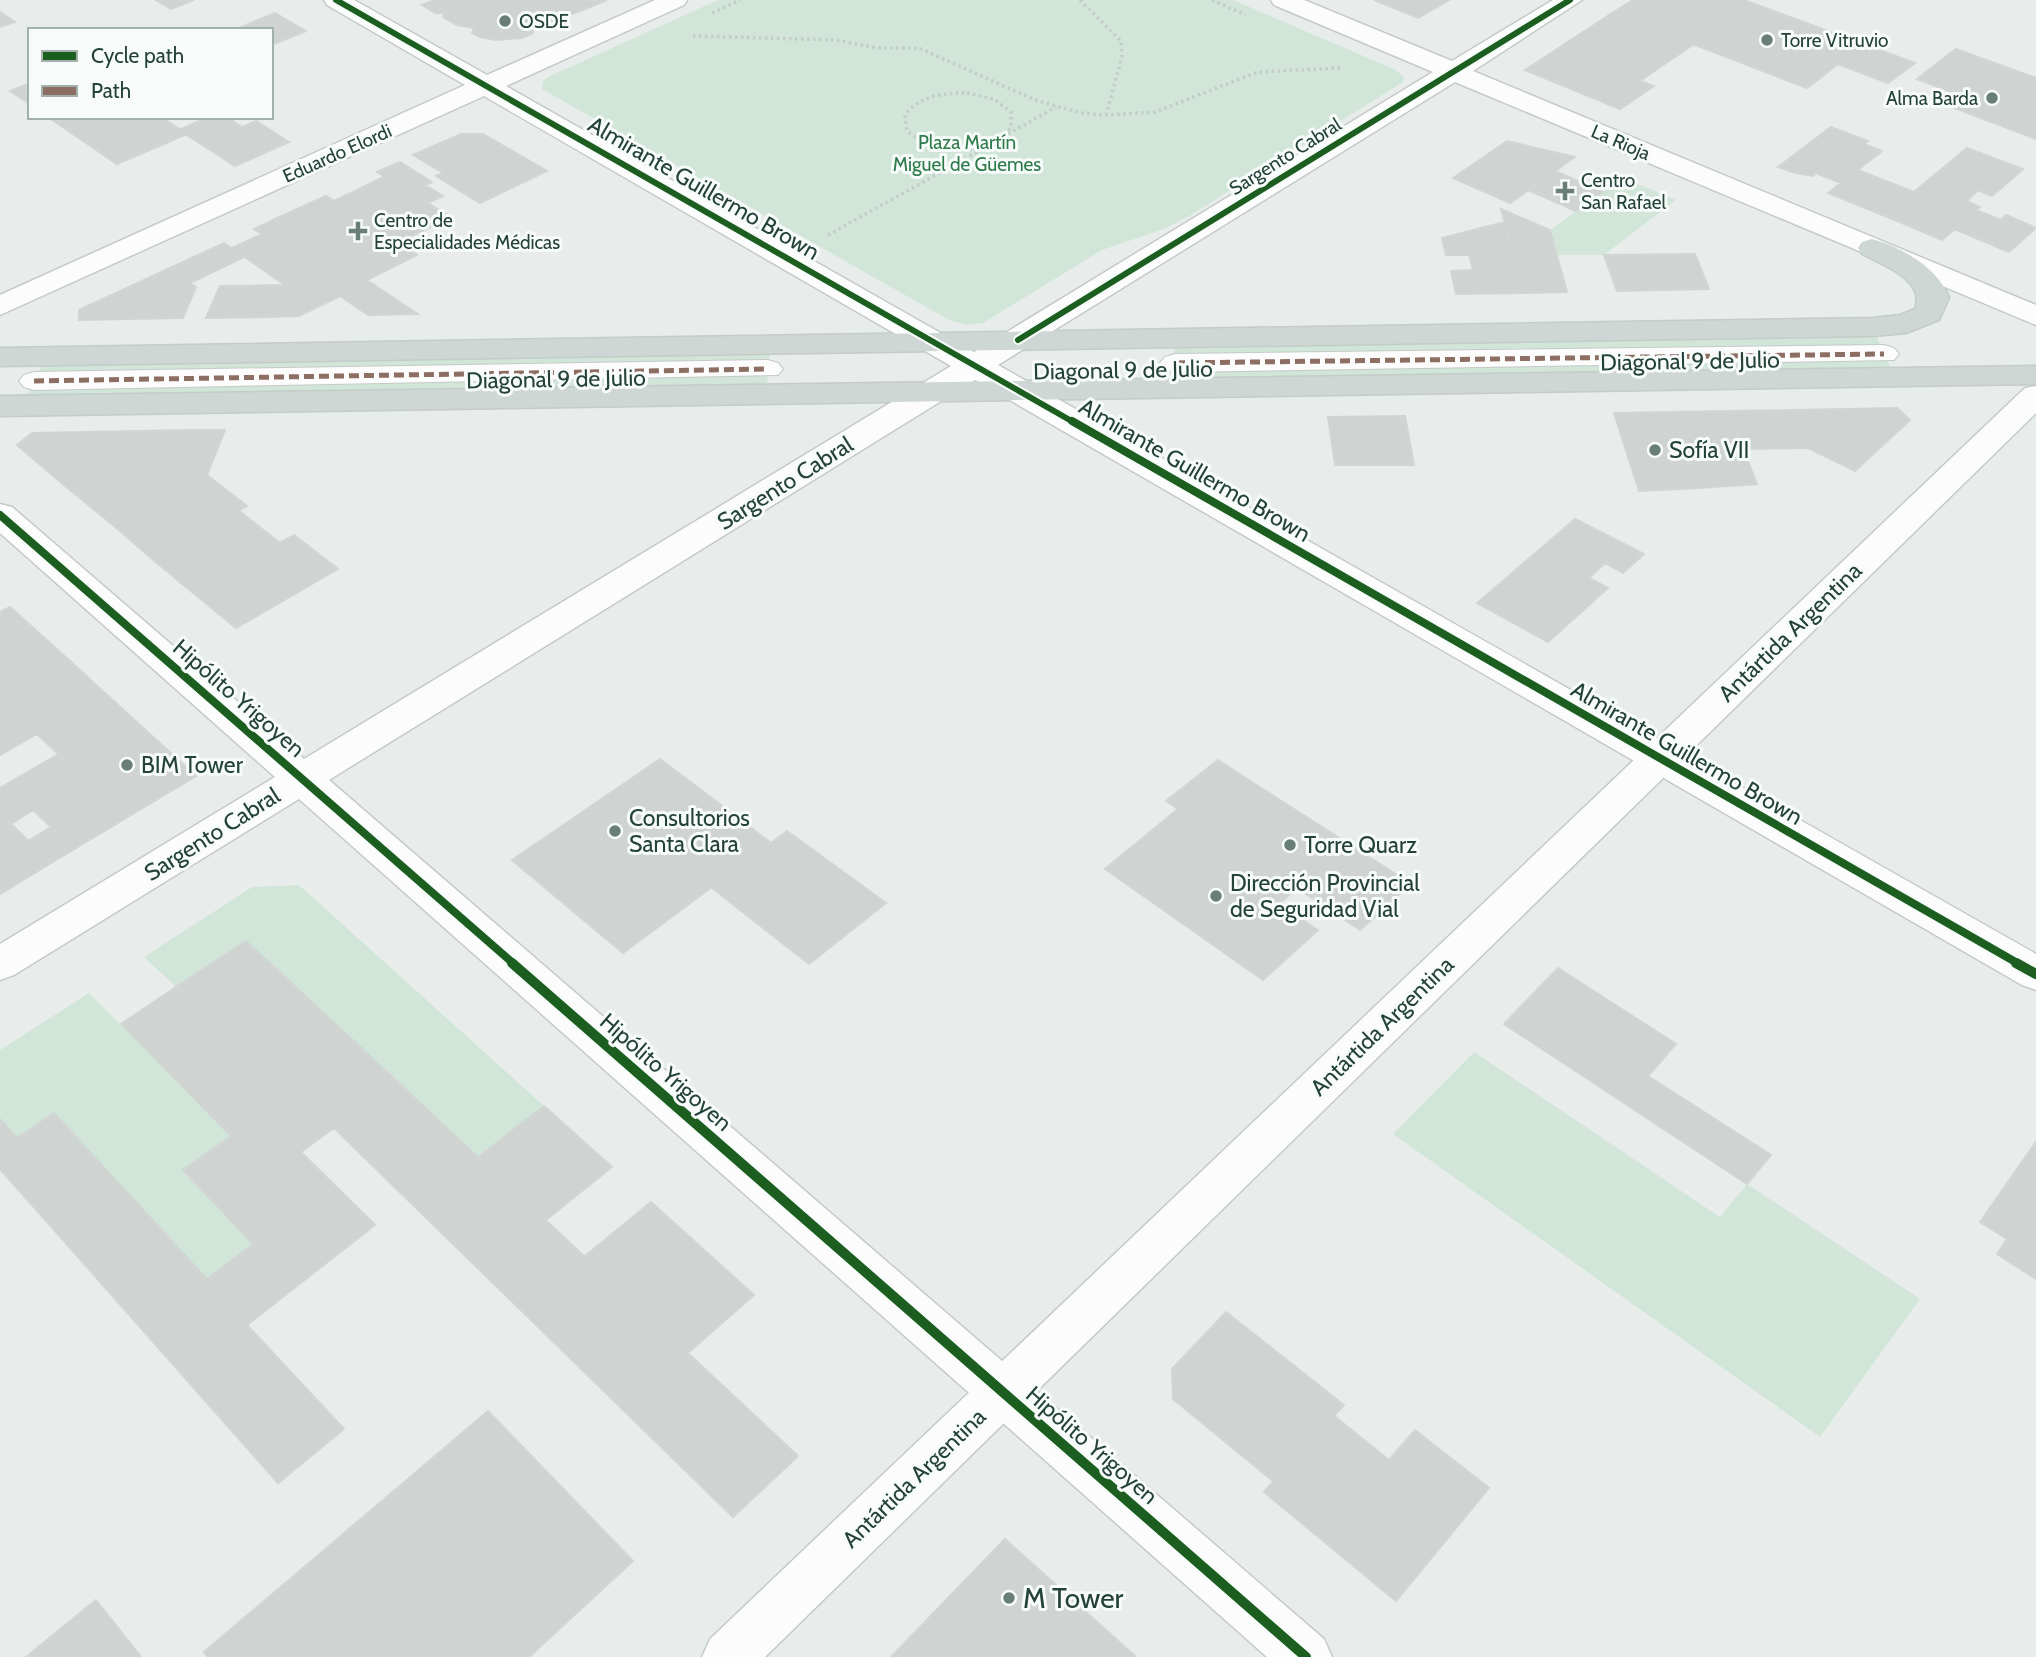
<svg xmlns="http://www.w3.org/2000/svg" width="2036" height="1657" font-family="Cabin,sans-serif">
<rect width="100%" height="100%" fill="#e8edeb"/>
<path fill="#d1e6d8" d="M718 0H1233L1396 70 1404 77 1403 82 1191 215 1164 229 1102 250 983 323 966 325 949 320 542 89 543 81 548 77Z
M1623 178 1676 200 1604 255H1557L1550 230Z
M1877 337 1892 371 1176 379 1174 347Z
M770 353 767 386 26 397 43 364Z
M299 885 544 1106 478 1157 246 941 176 987 144 957 252 887Z
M89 993 231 1136 183 1171 253 1244 207 1279 54 1113 17 1138 0 1119V1050Z
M1474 1052 1720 1217 1747 1184 1920 1299 1820 1437 1393 1134Z"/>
<path fill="#cfd4d2" stroke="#d1d6d4" stroke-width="2" d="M156 0H194L171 9Z
M435 0H571L588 8 533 29V33L522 38 495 40 480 37 472 33 474 28 457 25 443 17 445 13H435L422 5Z
M571 0H607L588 8Z
M1374 0H1449L1418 18Z
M1633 0H1744L1915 63 1888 83 1838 64 1807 88 1612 13Z
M0 12 15 22 0 27Z
M275 13 306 31 271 45V30H234Z
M1612 13 1694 44 1640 81 1654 86 1620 109 1525 70Z
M1956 49 2036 78V139L1941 103 1954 93 1917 79Z
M30 83V104L10 91Z
M48 117H161L187 134 117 164Z
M208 117H227L242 127 256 121 289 142 235 166 179 130Z
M1831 127 1868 141 1864 144 1882 151 1841 183 1816 173 1813 176 1795 173 1778 167Z
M461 134H483L547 171 480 203 436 176 443 173 413 155Z
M1507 141 1575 157 1510 203 1453 178Z
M1967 148 2023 169 1992 196 1978 190 1967 201 1980 207 1942 240 1885 216Z
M400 162 432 182 425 185 443 196 428 203 377 172Z
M1858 170 1914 192 1885 216 1828 193Z
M1555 171 1603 192 1576 211 1528 190Z
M384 177 451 217 398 243 417 255 367 280 275 219 326 196 334 201Z
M1501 209 1550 230 1567 292 1524 293Z
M1976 210 2001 220 2006 215 2036 228 2009 252 1954 229Z
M275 219 337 260 285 285 232 248 262 234 254 229Z
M1505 222 1524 293 1456 294 1451 271 1473 270 1469 255H1446L1442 238Z
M224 243 244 257 190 283 170 268Z
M1695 254 1709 289 1617 291 1604 255Z
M337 260 418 314 368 315 340 296 299 316 273 317 285 285Z
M170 268 196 287 183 318 79 320V310Z
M285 285 273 317 206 318 220 286Z
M1897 408 1910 420 1855 471 1808 448 1793 410Z
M1793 410 1808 448 1743 449 1728 411Z
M1728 411 1757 484 1699 488 1671 412Z
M1671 412 1699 488 1639 491 1614 413Z
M1405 416 1414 465H1335L1328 417Z
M188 430 70 490 17 445 32 433Z
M188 430H225L207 475 113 525 70 490Z
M207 475 247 506 151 558 113 525Z
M238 510 280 543 192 592 151 558Z
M1575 519 1644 554 1623 573 1605 563 1589 578 1608 588 1548 642 1477 603Z
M294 535 338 569 236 628 192 592Z
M10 607 30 625 0 642V612Z
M30 625 69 660 0 699V642Z
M69 660 106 694 0 755V699Z
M106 694 196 776 126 818 36 733Z
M59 754 126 818 51 863 28 841 51 827 33 810 11 824 0 813V788Z
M660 759 717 802 568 907 512 860Z
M1218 760 1255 784 1411 884 1360 930 1166 801Z
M717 802 771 843 623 953 568 907Z
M1178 809 1297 888 1279 904 1318 930 1263 980 1105 869Z
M0 813 51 863 0 894Z
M787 831 886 903 809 964 712 888Z
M246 941 356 1043 285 1094 176 987Z
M1558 968 1676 1044 1648 1076 1771 1155 1747 1184 1504 1024Z
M176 987 285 1094 356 1043 798 1456 733 1517 334 1128 301 1152 375 1225 247 1325 344 1429 278 1483 0 1169V1119L17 1138 54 1113 207 1279 253 1244 183 1170 231 1136 121 1024Z
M544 1106 612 1167 546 1220 478 1157Z
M2036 1142V1279L1997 1254 2007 1239 1980 1222Z
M651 1202 754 1295 688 1353 585 1256Z
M1226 1312 1344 1405 1273 1481 1173 1399 1172 1369Z
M488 1411 633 1561 529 1657H208L204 1652Z
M1333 1415 1389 1460 1415 1430 1489 1488 1396 1601 1264 1492Z
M1005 1539 1136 1657H891Z
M96 1600 141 1657H26Z"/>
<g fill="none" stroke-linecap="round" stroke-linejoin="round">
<defs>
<path id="pedestrian" d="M1884 345 1894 348 1899 354 1894 360 1175 372 1165 369 1160 363 1165 357 1175 354Z
M768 360 778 363 783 369 778 375 34 390 24 387 19 381 24 375 34 372Z"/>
<path id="minor" d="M324 0H354L487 75 655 0H687L684 5 506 86 974 352 1433 72 1274 5 1271 0H1304L1452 61 1553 0H1582L1473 71 2036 305V325L1455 82 998 365 2036 954V990L2022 985 975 380 329 780 1324 1639 1332 1657H1267L299 799 14 975 0 980V944L275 777 0 533V504L12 507 304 759 951 366 484 96 0 315V295L465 85 327 5Z"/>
<path id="secondary" d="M2036 386V413L765 1657H702L710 1639 2025 388Z"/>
<path id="primary" d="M1872 239C1901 247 1939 268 1949 298L1939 320 1906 333 1872 336 0 366V348L1872 318 1900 315 1915 309C1926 280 1883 265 1862 254L1858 248 1862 242Z
M2036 366V384L0 416V396Z"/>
</defs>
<use href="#pedestrian" stroke="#c5cac8" stroke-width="2"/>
<use href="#minor" stroke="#c5cac8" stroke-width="3"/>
<use href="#secondary" stroke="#c3cbc8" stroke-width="3"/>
<use href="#primary" stroke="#c3ccc9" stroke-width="3"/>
<path stroke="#c3ccca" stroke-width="3.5" stroke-dasharray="2.5 3.5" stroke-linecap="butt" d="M1080 0 1121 41 1122 57 1106 115
M1212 0 1246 15
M712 13 740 0
M693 36 836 40 877 48H919L1035 100 1081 113 1106 115 1155 112 1258 72 1341 68
M967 93 994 99 1011 112V128C980 156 940 156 907 131L905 115C921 95 943 93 967 93Z
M1008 134 1056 107
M828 235 986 147"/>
<use href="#pedestrian" fill="#fcfcfc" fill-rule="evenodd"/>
<use href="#minor" fill="#fcfcfc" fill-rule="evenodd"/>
<use href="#secondary" fill="#fcfcfc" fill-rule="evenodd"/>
<use href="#primary" fill="#cfd7d5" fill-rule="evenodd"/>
<path stroke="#8d6e63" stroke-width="5" stroke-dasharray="10 5" stroke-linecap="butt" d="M1175 363 1884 354
M34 381 768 369"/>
<defs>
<path id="cycleway-far2" d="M336 0 1075 423
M1018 340 1570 0"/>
<path id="cycleway-far1" d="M1072 421 2019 964
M0 515 514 964"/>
<path id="cycleway" d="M512 963 1306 1657
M2016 963 2036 974"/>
</defs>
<use href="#cycleway-far2" stroke="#f7fbf9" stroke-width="10"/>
<use href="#cycleway-far1" stroke="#f7fbf9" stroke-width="12"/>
<use href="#cycleway" stroke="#f7fbf9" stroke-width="15"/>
<use href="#cycleway-far2" stroke="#1b5e20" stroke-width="6"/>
<use href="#cycleway-far1" stroke="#1b5e20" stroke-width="8"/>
<use href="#cycleway" stroke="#1b5e20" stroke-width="10"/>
</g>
<g fill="#697e78" stroke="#f7fbf9" stroke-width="2.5">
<circle cx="505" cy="21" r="7"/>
<circle cx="1767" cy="40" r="7"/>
<circle cx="1992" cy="98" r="7"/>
<path d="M1561.5 180.5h7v7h7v7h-7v7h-7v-7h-7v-7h7z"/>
<path d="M354.5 220.5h7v7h7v7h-7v7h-7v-7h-7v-7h7z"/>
<circle cx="1655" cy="450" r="7"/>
<circle cx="127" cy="765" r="7"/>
<circle cx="615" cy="831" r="7"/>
<circle cx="1290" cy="845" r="7"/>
<circle cx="1216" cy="896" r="7"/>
<circle cx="1009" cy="1598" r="7"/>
</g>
<g text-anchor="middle" stroke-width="6" stroke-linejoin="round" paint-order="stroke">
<g font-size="19" fill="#24423a" stroke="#f7fbf9" text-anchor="start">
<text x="519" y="28">OSDE</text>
<text x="1781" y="47">Torre Vitruvio</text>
<text x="1978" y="105" text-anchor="end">Alma Barda</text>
<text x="1581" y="187">Centro<tspan x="1581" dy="22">San Rafael</tspan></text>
<text x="374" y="227">Centro de<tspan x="374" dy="22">Especialidades Médicas</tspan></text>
</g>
<g font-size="19" fill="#2d7a4b" stroke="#f7fbf9">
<text x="967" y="149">Plaza Martín<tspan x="967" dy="22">Miguel de Güemes</tspan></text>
</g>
<g font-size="19" fill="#24423a" stroke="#f7fbf9">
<text transform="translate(1621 142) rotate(23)" y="7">La Rioja</text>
<text transform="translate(337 153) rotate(-24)" y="7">Eduardo Elordi</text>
<text transform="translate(1285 156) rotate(-32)" y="7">Sargento Cabral</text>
</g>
<g font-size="23" fill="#24423a" stroke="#f7fbf9">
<text transform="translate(704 188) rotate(30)" y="8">Almirante Guillermo Brown</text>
<text transform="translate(1690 361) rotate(-1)" y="8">Diagonal 9 de Julio</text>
<text transform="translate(1123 370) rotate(-1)" y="8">Diagonal 9 de Julio</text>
<text transform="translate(556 379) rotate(-1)" y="8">Diagonal 9 de Julio</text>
<text transform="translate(1195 470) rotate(30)" y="8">Almirante Guillermo Brown</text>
<text transform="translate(785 483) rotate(-32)" y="8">Sargento Cabral</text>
<text transform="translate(1790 632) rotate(-44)" y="8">Antártida Argentina</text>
<text transform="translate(239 698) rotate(41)" y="8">Hipólito Yrigoyen</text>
<text transform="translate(1687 753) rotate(30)" y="8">Almirante Guillermo Brown</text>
<text transform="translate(212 834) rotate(-32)" y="8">Sargento Cabral</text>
<text transform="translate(1382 1026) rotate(-44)" y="8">Antártida Argentina</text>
<text transform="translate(666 1072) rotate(41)" y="8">Hipólito Yrigoyen</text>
<text transform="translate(1092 1445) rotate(41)" y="8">Hipólito Yrigoyen</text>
<text transform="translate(914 1478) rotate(-44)" y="8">Antártida Argentina</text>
</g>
<g font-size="23" fill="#24423a" stroke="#f7fbf9" text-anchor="start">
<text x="1669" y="458">Sofía VII</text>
<text x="141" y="773">BIM Tower</text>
<text x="629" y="826">Consultorios<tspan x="629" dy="26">Santa Clara</tspan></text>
<text x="1304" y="853">Torre Quarz</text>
<text x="1230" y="891">Dirección Provincial<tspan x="1230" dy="26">de Seguridad Vial</tspan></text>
</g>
<g font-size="28" fill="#24423a" stroke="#f7fbf9" text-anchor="start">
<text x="1023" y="1608">M Tower</text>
</g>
</g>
<rect x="28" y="28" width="245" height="91" fill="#f7fbf9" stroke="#a3b1ad" stroke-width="2"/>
<rect x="42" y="51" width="35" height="10" fill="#1b5e20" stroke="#a3b1ad" stroke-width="2"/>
<text x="91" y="63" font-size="21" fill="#24423a">Cycle path</text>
<rect x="42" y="86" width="35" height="10" fill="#8d6e63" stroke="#a3b1ad" stroke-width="2"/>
<text x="91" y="98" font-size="21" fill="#24423a">Path</text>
</svg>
